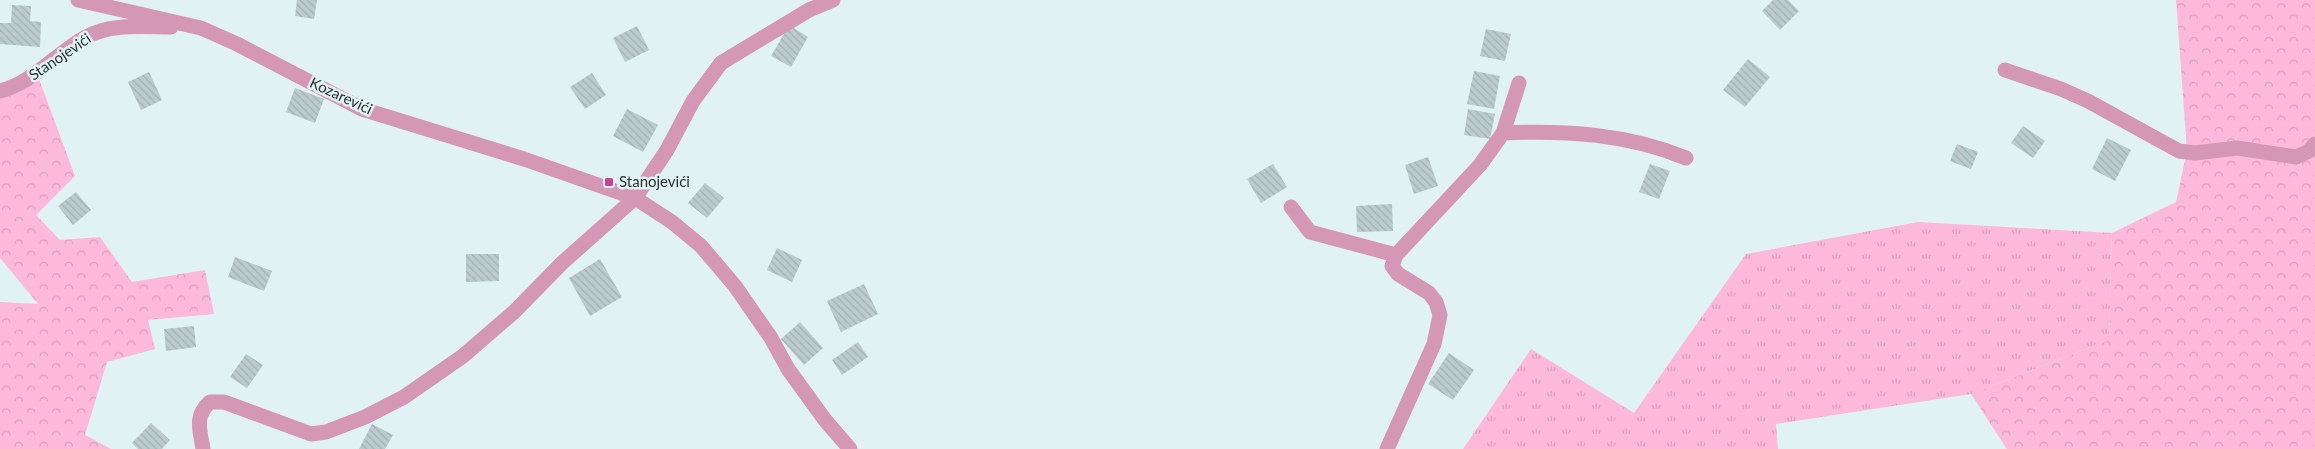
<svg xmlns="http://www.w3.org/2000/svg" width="2315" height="449" font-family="Lato,sans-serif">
<defs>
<pattern id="grass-tufts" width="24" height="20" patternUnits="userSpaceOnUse" patternTransform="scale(1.25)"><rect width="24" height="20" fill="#fdb9db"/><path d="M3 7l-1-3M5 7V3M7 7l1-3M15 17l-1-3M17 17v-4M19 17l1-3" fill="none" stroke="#d9a0bc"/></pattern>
<pattern id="forest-crowns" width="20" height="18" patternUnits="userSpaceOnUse" patternTransform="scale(1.25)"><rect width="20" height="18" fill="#fdb9db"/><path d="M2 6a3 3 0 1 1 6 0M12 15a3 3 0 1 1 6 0" fill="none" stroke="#d9a0bc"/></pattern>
<pattern id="building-back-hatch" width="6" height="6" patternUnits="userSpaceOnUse" patternTransform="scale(1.25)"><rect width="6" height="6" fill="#bcccce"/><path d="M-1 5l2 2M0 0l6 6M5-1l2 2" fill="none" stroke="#a2b0b1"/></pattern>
</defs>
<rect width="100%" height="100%" fill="#e1f2f4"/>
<path fill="url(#grass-tufts)" d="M1918 222 2112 233 2109 340 1971 394 1776 424 1778 449H1463L1531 349 1634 413 1746 254Z"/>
<path fill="url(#forest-crowns)" d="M2176 0H2315V449H2007L1971 394 2109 340 2112 233 2176 202 2187 151Z
M39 79 75 176 36 215 60 240 100 237 132 282 205 270 214 314 148 320 155 349 107 362 85 435 111 449H0V302L38 304 0 258V96Z"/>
<path fill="url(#building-back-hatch)" d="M297 0H317L314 19 295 16Z
M1773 0H1788L1799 11 1780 30 1762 11Z
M12 5 31 6 30 21 41 22 40 47 0 44V23H11Z
M789 25 808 37 791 67 771 56Z
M637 26 649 50 625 62 613 38Z
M1486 29 1511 34 1505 61 1480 56Z
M1748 59 1770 77 1745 107 1723 90Z
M1474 71 1500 76 1494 109 1467 104Z
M149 72 162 100 141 110 128 82Z
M592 73 606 95 585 109 570 87Z
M295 88 324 99 315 123 286 112Z
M627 109 658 125 643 152 613 136Z
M1468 109 1495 114 1490 139 1464 135Z
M2023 126 2045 141 2033 158 2011 143Z
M2107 138 2131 150 2115 181 2092 169Z
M1957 144 1978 152 1971 169 1950 161Z
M1428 157 1438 186 1414 194 1405 165Z
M1273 164 1287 187 1261 203 1247 179Z
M1650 164 1670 171 1659 199 1639 192Z
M705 183 724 198 707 218 688 203Z
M76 192 91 210 73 225 58 206Z
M1392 204 1393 231 1357 232 1356 206Z
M777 248 802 260 792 282 767 270Z
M466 254H499V281L466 282Z
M235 257 272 271 264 291 228 277Z
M600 259 622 297 590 316 569 278Z
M864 284 878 314 841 332 827 301Z
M800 322 823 348 804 365 781 339Z
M194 326 196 347 166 351 164 329Z
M858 342 868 357 842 375 832 360Z
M1449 353 1474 370 1453 400 1428 384Z
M246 354 263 365 247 388 230 377Z
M151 423 170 440 162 449H138L132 443Z
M372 424 393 435 385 449H359Z"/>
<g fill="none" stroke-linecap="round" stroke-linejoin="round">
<path stroke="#d498b6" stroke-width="15" d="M78 0 201 28 237 44 362 109 524 159 635 198 672 222 701 246 735 286 771 338 788 369 825 420 850 449
M2005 70 2061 89 2088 101 2179 151 2195 153 2237 148 2296 157 2309 151 2315 144
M0 91C32 83 56 54 84 38 110 23 142 27 171 27
M1503 133C1565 130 1628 134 1686 158
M1291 207 1310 232 1396 255
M203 449C200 430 194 416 210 402H224L311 434 326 432 365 417 404 397 463 356 514 312 562 263 635 198 667 150 693 101 721 63 809 10 833 0
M1387 449 1434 344 1440 315 1436 302 1429 293 1398 274 1392 266 1396 255 1480 165 1503 133 1519 83"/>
</g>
<rect fill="#c54590" stroke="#e1f2f4" stroke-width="2" x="604" y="177" width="10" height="10" rx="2.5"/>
<g text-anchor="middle" stroke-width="5" stroke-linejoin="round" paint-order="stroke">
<g font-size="15" fill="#2b3132" stroke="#e1f2f4">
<text transform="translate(60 57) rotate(-34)" y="5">Stanojevići</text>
<text transform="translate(341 96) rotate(25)" y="5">Kozarevići</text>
</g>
<g font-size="15" fill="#2b3132" stroke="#e1f2f4" text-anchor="start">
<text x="619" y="187">Stanojevići</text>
</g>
</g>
</svg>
